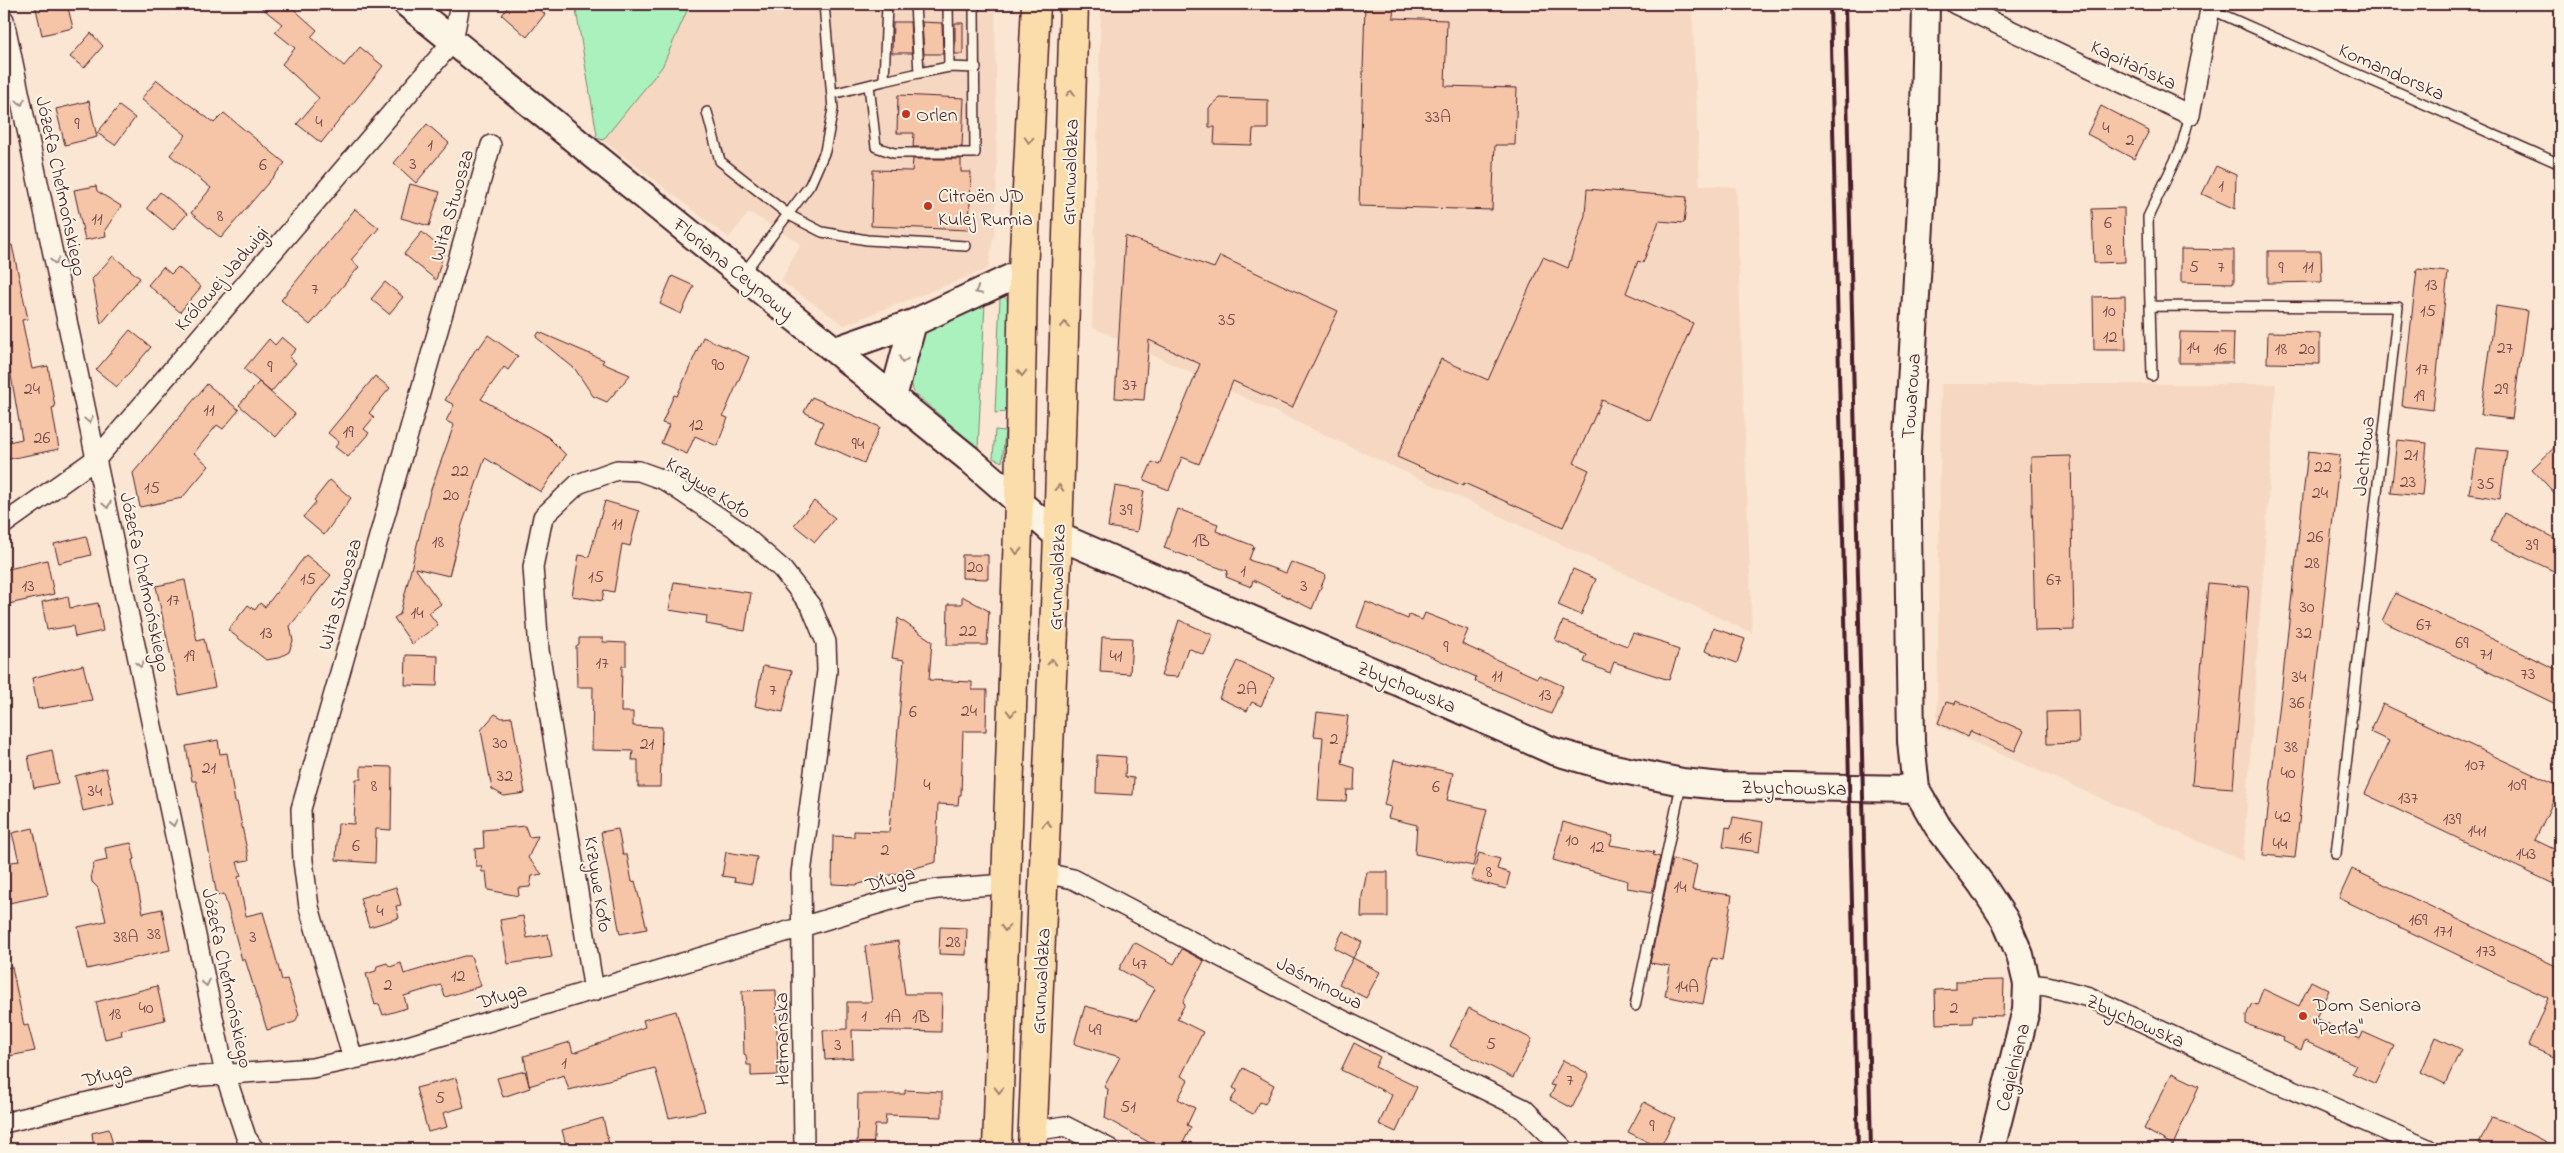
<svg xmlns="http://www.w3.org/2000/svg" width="2564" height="1153" font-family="'Indie Flower',sans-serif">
<rect width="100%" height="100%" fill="#fae6d2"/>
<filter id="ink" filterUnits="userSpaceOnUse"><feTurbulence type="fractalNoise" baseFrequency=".02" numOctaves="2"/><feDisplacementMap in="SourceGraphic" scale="10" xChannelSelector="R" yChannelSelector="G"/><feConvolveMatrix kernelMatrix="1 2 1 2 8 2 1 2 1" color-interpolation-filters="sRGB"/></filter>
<g filter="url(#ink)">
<path fill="#f6d8c2" d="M690 4H995L997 169 995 228 988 269 844 325 781 281 801 244 749 212 729 238 603 140 662 67Z
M1101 4H1692L1700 185 1736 187 1752 633 1092 327Z
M1941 384H2276L2243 861 1937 726Z"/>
<path fill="#abf1bd" stroke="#7a8874" d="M575 4H690L662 67 603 140 594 137 597 135Z
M1003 296 1011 303 1007 412 995 413 1000 298Z
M985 302 978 448 914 393 909 375 924 329Z
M995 430 1005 431 1002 462 993 458Z"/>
<path fill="#f6c4a7" stroke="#4a1f2b" d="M35 4H67L73 28 42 35Z
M257 4H288L317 30 311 37 344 66 360 47 383 66 321 143 297 124 319 98 282 64 295 48 275 32 282 24Z
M510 4H531L545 14 527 37 502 15Z
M1365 4H1394L1393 18 1447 20 1445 86 1517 88 1515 145H1495L1492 210 1359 206Z
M893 22H910L912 53H892Z
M922 22 942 23 943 54H924Z
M955 23H963V54H955Z
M91 33 103 46 84 68 70 57Z
M157 80 214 123 224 113 285 163 221 238 191 213 211 188 170 155 186 135 141 99Z
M898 95 964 98 962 147H913L914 133H897Z
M1220 98 1268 100V129H1253L1252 145 1214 144 1215 127H1209V108Z
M89 101 97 137 65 145 56 109Z
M119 106 135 118 115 145 97 133Z
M2101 106 2149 131 2134 159 2087 134Z
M427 124 449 143 416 183 394 163Z
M913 159H961V172H971L969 230 871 226 873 170 912 171Z
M2216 166 2236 175 2235 209 2202 194Z
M410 184 440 192 429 226 401 218Z
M96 186 97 191 121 206 105 230 106 236 85 240 74 190Z
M1587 189 1687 197 1684 223 1659 221 1643 263 1638 261 1626 293 1693 323 1650 421 1602 400 1574 463 1589 470 1563 527 1464 483 1463 486 1397 457 1441 359 1488 380 1543 257 1568 268 1585 215Z
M160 192 187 214 173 230 147 208Z
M2124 208 2125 262 2094 263 2092 209Z
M355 209 379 228 351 260 359 267 310 325 281 300Z
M422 232 444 251 436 280 404 254Z
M1125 236 1214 268 1220 256 1338 311 1292 408 1233 381 1199 464 1182 457 1169 490 1144 480 1152 462 1159 465 1200 364 1149 340 1144 400 1115 398Z
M12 245 28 319 22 320 32 369 48 366 55 407 52 408 59 449 4 460V443L22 439 4 335V246Z
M2181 249 2234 250V283L2181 282Z
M2268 251H2321L2322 282 2268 283Z
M113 256 140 278 101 324 92 279Z
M163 267 171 274 178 267 201 287 180 312 148 285Z
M2417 269 2448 272 2433 410 2402 406Z
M672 276 694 286 681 314 660 304Z
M385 282 403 297 389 314 371 299Z
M2125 296 2126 350H2094L2093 297Z
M2496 306 2527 311 2512 419 2481 415Z
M130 330 151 347 117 387 96 370Z
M539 332 604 360 602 363 630 375 607 402 593 396 575 369 536 337Z
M2180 332 2234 333 2233 363H2179Z
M2268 332 2320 333V364L2267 363Z
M488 335 518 356 508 370 504 367 481 399 548 437 566 455 541 492 485 458 462 525 449 576 415 568 441 604 429 613 438 625 412 644 394 618 400 614 430 492 454 425 446 421 454 405 445 400 477 347 479 348Z
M282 337 296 349 289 357 296 363 271 392 244 369 269 339 275 345Z
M703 337 749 357 723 416 728 418 717 446 695 436 687 454 661 443 669 425 662 423 674 395 677 396Z
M375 376 390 388 369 413 374 417 364 429 369 433 348 457 335 447 339 442 328 433Z
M259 382 295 414 276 437 239 405Z
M207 384 239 410 223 429 217 425 194 453 209 466 182 498 140 507 133 473Z
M812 397 880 427 864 463 815 441 823 422 804 412Z
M2397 440 2427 443 2422 496 2391 493Z
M2560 442V499L2532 469Z
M2476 448 2507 451 2500 499 2469 494Z
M2308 451 2340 455 2295 858 2263 855Z
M2071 456 2074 630 2035 631 2031 457Z
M330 480 351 498 324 535 303 517 316 502 314 500Z
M1115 486 1144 491 1137 532 1108 527Z
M605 501 639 511 630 546 622 544 614 592 604 590 602 601 572 596 579 555 589 557Z
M814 501 835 518 815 542 794 525Z
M1178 509 1218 524 1216 531 1254 546 1249 560 1286 573 1291 562 1326 575 1312 609 1253 580 1251 587 1226 577 1228 571 1164 548Z
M2504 513 2560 541V574L2490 541Z
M86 536 91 555 59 563 54 544Z
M306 555 331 575 290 626 293 641 289 652 278 658 266 660 228 630 248 605 255 610 260 603 265 607Z
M962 555H988V579L962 578Z
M47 560 54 594 4 605V570Z
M1573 569 1596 579 1581 615 1558 605Z
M185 580 197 641 204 639 215 687 179 695 156 586Z
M674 582 751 593 745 631 706 624 707 616 669 610Z
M2208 583 2249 587 2233 788 2192 785Z
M2395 593 2560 671V706L2382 621Z
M68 596 70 608 98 603 103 631 75 637 73 626 47 630 42 602Z
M962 596 989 611 987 645H947L948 604H962Z
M1366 602 1408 619 1409 615 1422 620 1425 613 1468 630 1462 644 1537 678 1539 675 1563 686 1551 714 1475 681 1476 677 1428 655 1357 627Z
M898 618 932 641 929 680 972 682V690H987L986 731H963L961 795H959L958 805 938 804 936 862 856 885 832 884 833 836 854 837V831L889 832 904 660 892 658Z
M1179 620 1213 635 1204 655 1188 648 1178 677 1161 676Z
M1563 621 1627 646 1633 633 1669 644 1668 646 1679 650 1669 680 1614 662 1610 673 1584 662 1587 655 1555 640Z
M1713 628 1745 639 1737 663 1705 651Z
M1102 637 1132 638 1130 674 1100 672Z
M579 638H603V642L626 643V666H622L621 712H633V726L662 727 660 787H638V760H632L633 751 592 750 593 687H577L576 646 579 644Z
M406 655 438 656 437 686 405 685Z
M1237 661 1274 678 1261 706 1252 702 1247 711 1219 698Z
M83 665 92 700 38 709 32 678Z
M763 666 792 671 783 712 755 706Z
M1956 701 2024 731 2015 751 1970 731 1968 737 1938 723 1946 702 1955 704Z
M2383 704 2560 787 2535 840 2560 852V887L2365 794 2389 741 2370 732Z
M2078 711 2079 743 2047 744 2046 712Z
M1317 712 1348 716 1342 764 1355 768 1354 790H1347L1346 801 1318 800 1323 737 1314 736Z
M495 714 502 718 512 717 525 793 504 796 492 789 481 730Z
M218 740 220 754 227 753 235 802H237L249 860 237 862 241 876 238 877 246 916 263 912 282 980 287 979 299 1014 295 1022 267 1030 245 959 242 960 224 894 217 896 196 781H192L186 746Z
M52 750 58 783 34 788 28 756Z
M1097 755 1126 757 1125 777 1134 778 1133 795 1096 793Z
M1394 760 1453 773 1447 800 1487 809 1473 866 1415 854 1417 825 1388 818 1391 807 1384 805Z
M361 766 392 767 391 830 376 829 375 863 336 860 338 823 354 824 356 779H361Z
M106 768 114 804 83 811 75 776Z
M1733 817 1763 822 1759 852 1723 847 1726 827 1731 828Z
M1563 822 1613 836 1610 845 1654 852 1653 855 1660 857 1652 892 1627 888 1628 881 1553 860Z
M525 826 529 837 538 836 528 858 542 874 532 876 530 887 518 888 519 896 488 890 486 872H482L481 866H476L475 849 484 848 483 830Z
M33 828 48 895 4 904V863L19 861 12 833Z
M618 829 623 855H627L632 882 635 881 647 929 620 934 601 832Z
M131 843 135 859 132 860 143 913 162 909 170 950 87 969 78 927 106 921 98 888 92 882 91 874 94 863 107 860 105 848Z
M726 852 757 857 752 884 734 881 735 878 722 876Z
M1479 853 1500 859 1497 869 1510 873 1506 889 1471 880Z
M1672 859 1697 865 1692 890 1732 895 1722 960 1712 958 1703 1004 1665 996 1670 966 1650 963Z
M2352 869 2560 968V1041L2554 1057 2528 1046 2548 998 2339 898Z
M1367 872H1388V917H1361L1362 896Z
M396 887 401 905 396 906 399 918 369 927 360 898Z
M523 916 527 938 548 934 552 957 508 964 500 920Z
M940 927 967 928 966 955 939 954Z
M1343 931 1362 942 1353 958 1334 948Z
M898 941 905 994H942L941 1032 852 1030 853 1058 825 1060 823 1030 847 1029V1002H872L865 946Z
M1134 942 1174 964 1182 949 1204 961 1183 1002 1185 1004 1177 1019 1203 1032 1181 1076 1188 1080 1178 1099 1195 1108 1187 1125 1191 1127 1180 1149H1161L1105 1118 1108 1089 1104 1087 1120 1057 1074 1044 1085 1006 1138 1020 1155 989 1119 969Z
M464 956H471L481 986 445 997 441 985 404 996 407 1008 383 1015 379 1004 375 1005 366 974 376 971 377 966 387 963 390 967 401 963 404 974Z
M1353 958 1380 972 1366 998 1339 984Z
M12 967 24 1026 28 1025 35 1051 4 1057V968Z
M2004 980 2003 1016 1973 1015 1972 1023 1936 1024 1935 990 1956 989V981Z
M2311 981 2329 990 2316 1018 2360 1039 2363 1032 2394 1046 2376 1084 2352 1073 2356 1065 2305 1041 2301 1050 2283 1041 2284 1038 2246 1024V1016L2252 1003 2257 1005 2263 989 2299 1006Z
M157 986 165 1020 121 1030 122 1035 105 1039 96 1002Z
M776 990 778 1075 751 1076V1065H747L746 1055 744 1054 742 991Z
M1469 1008 1532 1039 1513 1078 1450 1046Z
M676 1011 705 1111 669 1118 655 1068 569 1090 564 1075 529 1086 524 1056 570 1042 573 1053 645 1027 643 1020Z
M2436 1037 2461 1049 2445 1084 2421 1072Z
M1354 1043 1380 1057 1375 1067 1417 1087 1396 1132 1379 1124 1392 1095 1341 1070Z
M1563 1060 1589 1074 1572 1108 1550 1096 1555 1086 1550 1085Z
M1243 1068 1274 1085 1265 1104 1260 1102 1253 1114 1230 1102 1237 1090 1233 1088Z
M525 1071 530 1088 503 1097 497 1078Z
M2172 1073 2199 1086 2173 1145 2144 1129Z
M456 1078 464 1107 443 1113 447 1127 428 1132 416 1088Z
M905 1090 942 1092V1117L886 1115 885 1125H875L873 1149H857L858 1094H905Z
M1644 1102 1675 1118 1660 1148 1628 1132Z
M2492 1117 2509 1123 2559 1149H2490L2479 1144Z
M603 1118 610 1149H567L562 1130Z
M109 1129 114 1149H94L92 1133Z"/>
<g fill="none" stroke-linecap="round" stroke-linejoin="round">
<defs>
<path id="lane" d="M2210 9 2560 164
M949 67 976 68
M919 73 949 67 948 4
M884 81 919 73 915 4
M869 85 876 147 894 153H975L974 4
M832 94 884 81 887 4
M707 112 720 161 789 215 822 232 867 240 966 246
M2190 115 2181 148 2148 217 2150 306 2398 307 2336 854
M743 274 810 185 825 151 833 109 824 4
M2150 306 2152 376
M1635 1006 1681 785"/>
<path id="street" d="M1955 4 2190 115 2211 4
M4 20 225 1074 246 1137 254 1149
M4 524 97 458 453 41 460 4
M1045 873 1073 879 1316 1007 1524 1109 1564 1149
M2027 984 2047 986 2089 997 2202 1050 2428 1149
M594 991 539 650 533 567 543 517 578 484 617 470 639 471 664 480 735 528 782 569 811 606 826 642 827 671 801 874 804 1149
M353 1059 309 907 303 861 301 809 491 145
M4 1123 189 1077 312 1068 391 1051 914 893 938 889 1006 884
M1033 1131 1065 1126 1110 1149"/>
<path id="secondary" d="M407 4 968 458 1058 536 1421 692 1553 751 1609 767 1682 782 1722 786 1916 789
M1926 4 1923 171 1907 455 1911 741 1916 789 1938 827 1982 885 2005 920 2020 955 2027 984 2026 1010 1991 1149
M836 350 913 323 1023 272
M893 397 913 323"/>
<path id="primary" d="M997 1149 1019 502 1023 272 1036 4
M1032 1149 1058 536 1074 4"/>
</defs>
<use href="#lane" stroke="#4a1f2b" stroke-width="12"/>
<use href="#street" stroke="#4a1f2b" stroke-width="22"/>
<use href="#secondary" stroke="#4a1f2b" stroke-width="30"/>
<use href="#primary" stroke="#4a1f2b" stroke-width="31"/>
<use href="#lane" stroke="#fcf5e5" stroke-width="9"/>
<use href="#street" stroke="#fcf5e5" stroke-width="19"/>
<use href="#secondary" stroke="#fcf5e5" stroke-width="26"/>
<use href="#primary" stroke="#fbddab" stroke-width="28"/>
<path stroke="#4a1f2b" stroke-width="4" d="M1830 4 1858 1149
M1845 4 1871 1149"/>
</g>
<defs><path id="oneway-chevron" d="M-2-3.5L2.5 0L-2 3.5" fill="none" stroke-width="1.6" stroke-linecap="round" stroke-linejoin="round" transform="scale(1.25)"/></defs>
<g stroke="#a27e6b">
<use href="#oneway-chevron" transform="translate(1071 93) rotate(-88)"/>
<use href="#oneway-chevron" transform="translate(1029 140) rotate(93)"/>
<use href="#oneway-chevron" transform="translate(1065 325) rotate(-88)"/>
<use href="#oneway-chevron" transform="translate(1022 373) rotate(90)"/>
<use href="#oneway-chevron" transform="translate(1059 488) rotate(-88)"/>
<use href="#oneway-chevron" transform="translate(1017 551) rotate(93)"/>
<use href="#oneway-chevron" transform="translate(1052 662) rotate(-88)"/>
<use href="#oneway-chevron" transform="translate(1011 713) rotate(92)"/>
<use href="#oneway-chevron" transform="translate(1047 824) rotate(-88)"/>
<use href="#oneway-chevron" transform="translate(1005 928) rotate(92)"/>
<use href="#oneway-chevron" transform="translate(999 1090) rotate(92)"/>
</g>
<g stroke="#a38a88">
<use href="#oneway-chevron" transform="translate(21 102) rotate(78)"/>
<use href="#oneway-chevron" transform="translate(55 261) rotate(78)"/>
<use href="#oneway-chevron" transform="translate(978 291) rotate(154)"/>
<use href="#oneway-chevron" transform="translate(903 360) rotate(105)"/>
<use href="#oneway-chevron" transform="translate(89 420) rotate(78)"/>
<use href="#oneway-chevron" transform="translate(107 505) rotate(78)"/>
<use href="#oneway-chevron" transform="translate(140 664) rotate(78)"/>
<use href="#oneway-chevron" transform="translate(173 823) rotate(78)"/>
<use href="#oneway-chevron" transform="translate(206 983) rotate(78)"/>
</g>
</g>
<g fill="#c8321e" stroke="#fcf5e5" stroke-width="2">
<circle cx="906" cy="114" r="5"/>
<circle cx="928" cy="206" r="5"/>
<circle cx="2303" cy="1016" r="5"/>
</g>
<g text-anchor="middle" stroke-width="4" stroke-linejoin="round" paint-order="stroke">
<g font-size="18" fill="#75484a">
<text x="1438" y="122">33A</text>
<text x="319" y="127">4</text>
<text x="77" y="129">9</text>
<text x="2106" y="133">4</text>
<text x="2130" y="145">2</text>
<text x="430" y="150">1</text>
<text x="413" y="169">3</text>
<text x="263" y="170">6</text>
<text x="2221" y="191">1</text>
<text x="220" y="221">8</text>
<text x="97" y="224">11</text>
<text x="2108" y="228">6</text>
<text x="2109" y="255">8</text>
<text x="2194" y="272">5</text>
<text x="2221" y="272">7</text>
<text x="2308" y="272">11</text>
<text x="2281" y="273">9</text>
<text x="2431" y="290">13</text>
<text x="315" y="294">7</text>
<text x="2109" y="316">10</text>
<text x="2428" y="316">15</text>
<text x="1227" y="325">35</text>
<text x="2110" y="342">12</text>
<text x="2193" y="353">14</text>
<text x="2505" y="353">27</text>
<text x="2220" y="354">16</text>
<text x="2281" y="354">18</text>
<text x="2307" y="354">20</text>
<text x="718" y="370">90</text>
<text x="270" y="372">9</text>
<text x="2422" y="374">17</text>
<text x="1130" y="390">37</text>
<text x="32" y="394">24</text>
<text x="2501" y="394">29</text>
<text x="2419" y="401">19</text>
<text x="209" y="415">11</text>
<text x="696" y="430">12</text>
<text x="348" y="437">19</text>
<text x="42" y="443">26</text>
<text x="858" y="449">94</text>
<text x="2411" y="460">21</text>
<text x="2323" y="472">22</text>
<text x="460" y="476">22</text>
<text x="2408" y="487">23</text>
<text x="2486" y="489">35</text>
<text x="152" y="493">15</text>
<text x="2320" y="498">24</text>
<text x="451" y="500">20</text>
<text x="1126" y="515">39</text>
<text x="617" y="529">11</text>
<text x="2315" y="542">26</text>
<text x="1201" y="546">1B</text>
<text x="438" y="547">18</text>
<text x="2532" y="550">39</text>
<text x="2312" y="568">28</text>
<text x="975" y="572">20</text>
<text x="1243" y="576">1</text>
<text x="596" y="582">15</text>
<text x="308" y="584">15</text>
<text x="2054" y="585">67</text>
<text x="28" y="591">13</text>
<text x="1304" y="591">3</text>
<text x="173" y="605">17</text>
<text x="2307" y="612">30</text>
<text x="417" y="618">14</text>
<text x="2424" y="630">67</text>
<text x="968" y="636">22</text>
<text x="266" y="638">13</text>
<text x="2304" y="638">32</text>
<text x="2462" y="648">69</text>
<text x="1446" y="652">9</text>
<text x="2486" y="659">71</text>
<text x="189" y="661">19</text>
<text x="1116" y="661">41</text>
<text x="602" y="668">17</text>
<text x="2528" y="679">73</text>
<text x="1497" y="681">11</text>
<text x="2299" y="682">34</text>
<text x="1247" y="694">2A</text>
<text x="773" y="695">7</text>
<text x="1545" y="700">13</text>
<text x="2297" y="708">36</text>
<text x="969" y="716">24</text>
<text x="913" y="717">6</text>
<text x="1334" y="744">2</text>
<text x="500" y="748">30</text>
<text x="647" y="749">21</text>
<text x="2291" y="752">38</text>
<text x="2475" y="770">107</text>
<text x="209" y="773">21</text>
<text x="2288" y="778">40</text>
<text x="505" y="781">32</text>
<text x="927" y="790">4</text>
<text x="2517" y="790">109</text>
<text x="374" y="791">8</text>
<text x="1436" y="792">6</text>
<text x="95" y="796">34</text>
<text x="2408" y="803">137</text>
<text x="2283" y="822">42</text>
<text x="2452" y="824">139</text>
<text x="2477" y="836">141</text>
<text x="1745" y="843">16</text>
<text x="1572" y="845">10</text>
<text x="2280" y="849">44</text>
<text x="356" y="851">6</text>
<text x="1597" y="852">12</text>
<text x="885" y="855">2</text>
<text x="2526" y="859">143</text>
<text x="1489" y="877">8</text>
<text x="1680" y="892">14</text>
<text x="380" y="916">4</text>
<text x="2418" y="925">169</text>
<text x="2443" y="936">171</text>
<text x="154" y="939">38</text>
<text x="126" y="942">38A</text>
<text x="253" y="942">3</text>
<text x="953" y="947">28</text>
<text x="2486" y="956">173</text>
<text x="1140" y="969">47</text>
<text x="458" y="981">12</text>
<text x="388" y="990">2</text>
<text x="1687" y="992">14A</text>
<text x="146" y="1013">40</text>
<text x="1954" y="1013">2</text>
<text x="115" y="1019">18</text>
<text x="864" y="1021">1</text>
<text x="893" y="1022">1A</text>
<text x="921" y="1022">1B</text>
<text x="1095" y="1035">49</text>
<text x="1491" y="1049">5</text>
<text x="838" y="1050">3</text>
<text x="564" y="1068">1</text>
<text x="1570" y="1085">7</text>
<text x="440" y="1103">5</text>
<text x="1128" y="1112">51</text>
<text x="1652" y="1131">9</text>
</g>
<g font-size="20" fill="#4a1f2b" stroke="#fcf5e5">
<text transform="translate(2134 64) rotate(25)" y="7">Kapitańska</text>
<text transform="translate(2392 71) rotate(24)" y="7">Komandorska</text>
<text transform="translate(1069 172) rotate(-88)" y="7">Grunwaldzka</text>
<text transform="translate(62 186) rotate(78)" y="7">Józefa Chełmońskiego</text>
<text transform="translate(451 205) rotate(-74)" y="7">Wita Stwosza</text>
<text transform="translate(734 268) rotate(39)" y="7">Floriana Ceynowy</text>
<text transform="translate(221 278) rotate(-49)" y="7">Królowej Jadwigi</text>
<text transform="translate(1910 396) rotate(-86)" y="7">Towarowa</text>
<text transform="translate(2363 456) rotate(-84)" y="7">Jachtowa</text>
<text transform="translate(709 487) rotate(33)" y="7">Krzywe Koło</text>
<text transform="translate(1056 577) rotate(-88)" y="7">Grunwaldzka</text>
<text transform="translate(146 582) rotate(78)" y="7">Józefa Chełmońskiego</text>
<text transform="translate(339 594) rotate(-74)" y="7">Wita Stwosza</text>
<text transform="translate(1407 686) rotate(23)" y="7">Zbychowska</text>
<text transform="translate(1794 787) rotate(1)" y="7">Zbychowska</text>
<text transform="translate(890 878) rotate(-16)" y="7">Długa</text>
<text transform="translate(599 884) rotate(81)" y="7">Krzywe Koło</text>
<text transform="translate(228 978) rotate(78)" y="7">Józefa Chełmońskiego</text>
<text transform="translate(1040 981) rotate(-87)" y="7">Grunwaldzka</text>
<text transform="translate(1320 982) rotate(27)" y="7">Jaśminowa</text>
<text transform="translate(502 995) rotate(-16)" y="7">Długa</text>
<text transform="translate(2136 1020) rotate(24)" y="7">Zbychowska</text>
<text transform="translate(781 1039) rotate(-91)" y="7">Hetmańska</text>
<text transform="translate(2012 1067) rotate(-76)" y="7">Cegielniana</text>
<text transform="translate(107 1074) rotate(-14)" y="7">Długa</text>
</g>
<g font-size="20" fill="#4a1f2b" stroke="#fcf5e5" text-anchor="start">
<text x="916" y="121">Orlen</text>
<text x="938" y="202">Citroën JD<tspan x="938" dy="23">Kulej Rumia</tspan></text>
<text x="2313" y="1011">Dom Seniora<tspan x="2313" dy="23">"Perła"</tspan></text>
</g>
</g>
<rect width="2564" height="1153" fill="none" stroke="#fcf5e5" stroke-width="20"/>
<rect x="10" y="10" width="2544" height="1133" fill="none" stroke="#4a1f2b" stroke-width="2" filter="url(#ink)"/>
</svg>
